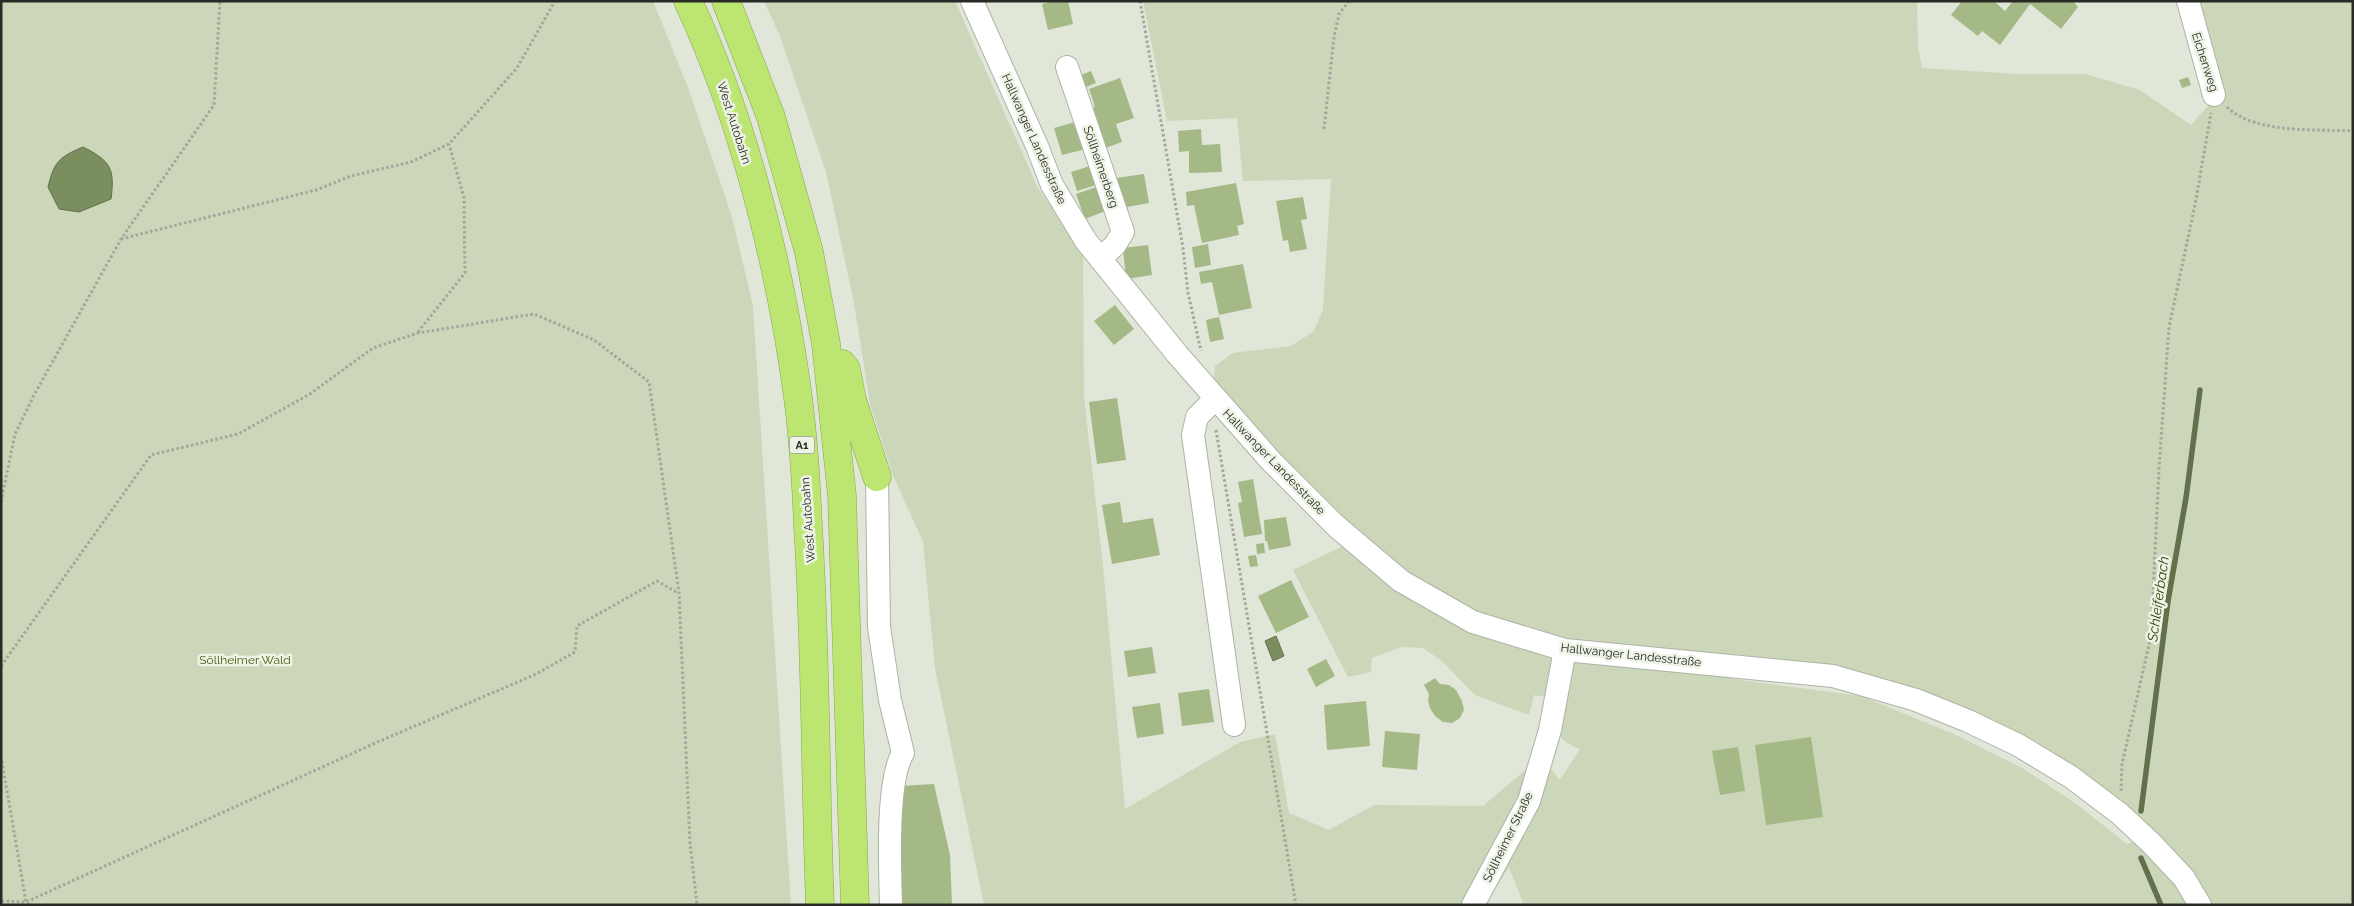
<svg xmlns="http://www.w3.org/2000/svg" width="2354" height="906" font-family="Raleway,sans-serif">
<rect width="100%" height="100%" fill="#e0e6d8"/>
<path fill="#cbd7b8" d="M1 1H653L689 90 732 217 753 306 791 905H1Z
M764 1H955L1037 186 1083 255 1084 397 1103 566 1125 809 1240 742 1275 734 1289 813 1329 830 1374 805 1483 806 1527 769H1551L1560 780 1580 749C1552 739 1554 723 1547 697L1534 695 1529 715 1475 695 1442 661 1423 648 1402 647 1372 658 1371 672 1348 677 1293 570 1360 538 1291 469 1220 391 1214 378 1215 366 1233 353 1291 346 1313 332 1323 310 1331 179 1243 181 1237 118 1167 121 1143 1H1917L1918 46 1922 68 2017 74H2085L2140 90 2191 125 2219 93 2192 1H2353V905H2213L2189 869 2036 744 1808 663 1735 654 1733 679 1861 696 1954 734 2024 769 2078 805 2127 844 2137 840 2191 905H1524L1509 867 1485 905H984L935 668 923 542 892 473 870 404 854 303 826 172 780 36Z"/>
<path fill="#7b8e5d" stroke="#62704c" d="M83 147C111 161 115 169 111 199L79 212 59 209 48 187C54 162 59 157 83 147Z
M1276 636 1284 656 1273 661 1265 641Z"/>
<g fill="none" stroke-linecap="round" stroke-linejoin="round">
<path stroke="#62704c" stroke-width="5.5" d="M2141 811 2168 601 2186 498 2200 390
M2141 858 2161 905"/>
</g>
<path fill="#a5b986" d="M1055 1H1068L1073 24 1048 30 1042 4Z
M1962 1H1994L2005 11 2013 1H2073L2078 7 2061 29 2030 4 2000 45 1982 31 1978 36 1951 15Z
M1091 71 1096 83 1079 90 1074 78Z
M2188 77 2191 85 2182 88 2179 80Z
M1120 78 1134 118 1116 124 1122 142 1100 150 1086 110 1095 107 1089 89Z
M1079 121 1086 149 1062 155 1054 128Z
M1201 129 1202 145 1220 144 1222 172 1189 173V151L1179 152 1178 131Z
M1090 166 1096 185 1077 191 1071 172Z
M1144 174 1149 203 1121 208 1116 178Z
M1236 183 1244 224 1237 226 1239 235 1202 243 1194 205 1187 206 1186 192Z
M1099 186 1108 210 1085 219 1076 194Z
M1303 197 1307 219 1301 220 1307 249 1290 252 1288 240 1283 241 1276 201Z
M1208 244 1211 265 1195 268 1192 247Z
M1148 245 1152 275 1126 279 1123 248Z
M1243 264 1252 308 1219 315 1212 282 1201 284 1199 272Z
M1115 305 1134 329 1114 345 1094 321Z
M1219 317 1224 339 1210 342 1206 320Z
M1117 398 1126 460 1097 464 1089 402Z
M1253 479 1262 534 1244 537 1238 503 1242 502 1238 482Z
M1120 502 1123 523 1153 518 1160 555 1112 564 1102 505Z
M1286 517 1291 546 1269 550 1267 541H1265L1264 520Z
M1264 543 1265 553 1257 554 1256 544Z
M1256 555 1258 566 1250 567 1248 556Z
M1291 580 1309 617 1276 633 1258 596Z
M1152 647 1156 673 1128 677 1124 651Z
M1326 659 1335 676 1316 687 1307 669Z
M1435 678 1440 684 1449 685 1456 690 1462 701 1464 710 1460 718 1452 723 1443 722 1435 716 1430 708 1428 700 1429 694 1424 685Z
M1209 689 1214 722 1182 726 1178 693Z
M1366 701 1370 746 1327 750 1324 705Z
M1160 703 1164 734 1137 738 1132 707Z
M1385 731 1420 734 1417 770 1382 767Z
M1811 737 1823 817 1766 825 1755 745Z
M1738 747 1745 791 1720 795 1712 751Z
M934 784 950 855 952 905H901L899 786Z"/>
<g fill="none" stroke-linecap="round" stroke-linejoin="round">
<defs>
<path id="minor" d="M972 1 1037 146 1052 185 1086 241 1177 354 1270 460 1336 526 1401 581 1473 622 1565 650 1833 676 1916 700 1968 721 2018 745 2071 777 2120 814 2151 843 2184 878 2200 905
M2188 1 2214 95
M1067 67 1123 232 1115 245 1100 259
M1215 399 1197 417 1193 435 1234 725
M877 477 879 627 890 700 903 753C886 781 890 870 891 905
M1473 905 1529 801 1550 730 1565 650"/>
<path id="highway" d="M688 1C742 116 778 257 796 383 803 430 806 478 808 526 816 652 815 778 820 905
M726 1 771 117 809 252 826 344 842 496 855 905
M842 364 846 369 852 400 877 477"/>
</defs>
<use href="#minor" stroke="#aeb3a6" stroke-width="24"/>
<use href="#highway" stroke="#89a456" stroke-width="29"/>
<path stroke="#a2a79c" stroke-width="3" stroke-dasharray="2.5 2.5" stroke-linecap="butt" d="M1140 1 1183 248 1188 293 1201 351
M2227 107C2255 134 2315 129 2353 131
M1324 129 1334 37 1339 14 1349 1
M121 239 316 190 351 176 411 162 449 144 517 68 555 1
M418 332 465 273 464 198 449 144
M1216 430 1296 905
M1 502 15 434 34 395 121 239 214 105 220 1
M1 666 151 455 238 434 310 394 373 348 418 333 534 314 594 340 649 382 679 593 690 843 697 905
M1 756 26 902 1 901
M2121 791 2122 764 2151 636 2159 469 2169 327 2195 205 2211 113
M29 905 26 902 373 744 534 675 575 652 577 626 657 581 678 593"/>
<use href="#minor" stroke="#fff" stroke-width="22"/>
<use href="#highway" stroke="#bde571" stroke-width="28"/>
</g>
<g text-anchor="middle" stroke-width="5" stroke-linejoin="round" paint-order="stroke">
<rect fill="#edf3e5" stroke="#63665f" stroke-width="1" x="789.5" y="436.5" width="25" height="17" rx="4"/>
<g font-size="11" font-weight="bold" fill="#282a25">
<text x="802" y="449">A1</text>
</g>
<g font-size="12" fill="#282a25" stroke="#edf3e5">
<text transform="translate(2205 62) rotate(72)" y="4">Eichenweg</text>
<text transform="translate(734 123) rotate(72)" y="4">West Autobahn</text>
<text transform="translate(1034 139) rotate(66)" y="4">Hallwanger Landesstraße</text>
<text transform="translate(1101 167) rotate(71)" y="4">Söllheimerberg</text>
<text transform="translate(1274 462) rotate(46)" y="4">Hallwanger Landesstraße</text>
<text transform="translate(808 520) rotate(-94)" y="4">West Autobahn</text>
<text transform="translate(1631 655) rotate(6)" y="4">Hallwanger Landesstraße</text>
<text transform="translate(1508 837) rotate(-64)" y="4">Söllheimer Straße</text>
</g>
<g font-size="12" fill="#475d10" stroke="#edf3e5">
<text x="245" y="664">Söllheimer Wald</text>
</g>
<g font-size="14" font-style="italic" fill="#33440a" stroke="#edf3e5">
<text transform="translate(2158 599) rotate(-82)" y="5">Schleiferbach</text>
</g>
</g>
<rect width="2354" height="906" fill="none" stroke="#282a25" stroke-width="5"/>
</svg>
